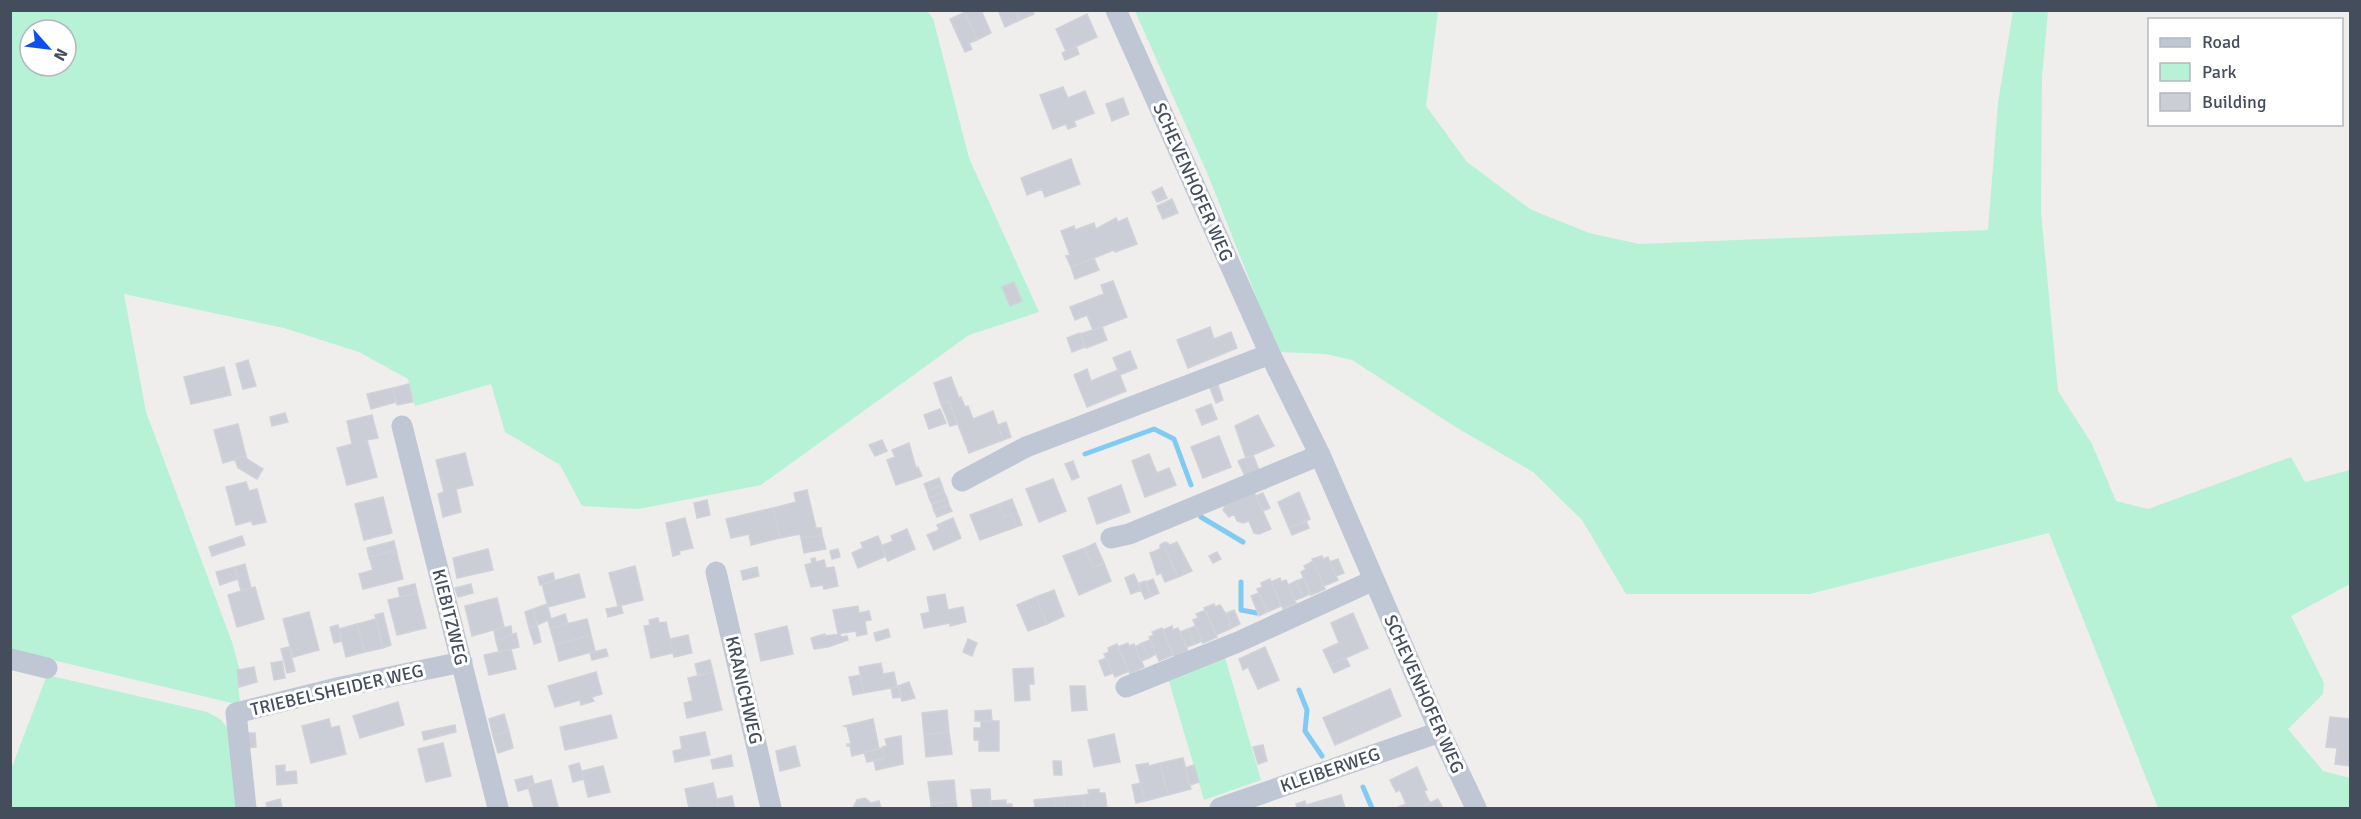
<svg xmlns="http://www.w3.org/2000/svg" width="2361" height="819" font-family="Signika,sans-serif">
<rect width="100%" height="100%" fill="#f0eded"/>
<path fill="#b7f2d6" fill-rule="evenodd" d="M926 10 933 18 969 158 1039 312 969 335 761 485 638 509 582 506 560 465 505 432 491 384 415 406 408 379 359 352 284 328 124 294 146 412 232 642 242 678 238 683 240 703V705L11 650V11ZM30 30H66V66H30Z
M1135 11H1438L1426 106 1467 162 1530 209 1589 233 1639 244 1988 230 1998 103 2013 11H2048L2042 77 2041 212 2058 391 2092 444 2116 501 2148 509 2291 457 2305 482 2350 470V584L2291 616 2324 683 2323 694 2288 729 2323 771 2350 778V808H2158L2049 533 1810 594H1626L1582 520 1533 472 1454 426 1352 360 1326 354 1278 352 1208 175Z
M1224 654 1261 780 1204 800 1168 678Z
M47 675 207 712 220 719 230 731 239 808H11L10 772Z"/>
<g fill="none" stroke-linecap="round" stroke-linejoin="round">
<path stroke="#81cbf2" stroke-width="5" d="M1085 454 1154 429 1174 439 1191 485
M1201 517 1243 542
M1241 582V610L1257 613
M1299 690 1307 710 1305 731 1322 756
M1363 787 1372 808"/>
</g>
<path fill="#cbced6" stroke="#d1d2d9" stroke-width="1.5" d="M969 10H981L991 33 977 40 965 12Z
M998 10H1016L1020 20 1005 27Z
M1016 10H1033L1034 14 1020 20Z
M965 12 977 40 969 43 972 49 965 52 950 19Z
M1087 14 1097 37 1066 51 1056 29Z
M1076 46 1079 54 1065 60 1062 53Z
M1063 87 1068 98 1085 91 1094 113 1074 121 1076 126 1068 129 1066 124 1053 129 1040 95Z
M1123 98 1129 114 1112 121 1106 104Z
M1071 159 1080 184 1045 197 1042 189 1027 195 1021 178Z
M1162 187 1167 198 1157 202 1152 192Z
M1172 199 1178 213 1163 219 1157 206Z
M1116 218 1118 222 1127 218 1137 244 1115 252 1114 250 1071 267 1066 256 1070 255 1061 231 1074 226 1075 230 1094 223 1096 229Z
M1094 258 1099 270 1075 279 1071 267Z
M1113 281 1127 317 1093 330 1087 315 1075 320 1070 307 1104 294 1101 285Z
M1014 282 1022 301 1010 306 1002 287Z
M1102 327 1107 340 1086 348 1080 334Z
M1210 327 1214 339 1231 332 1237 348 1188 368 1177 340Z
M1080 333 1085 347 1072 352 1067 338Z
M1130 351 1137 368 1120 375 1113 358Z
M248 360 256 386 243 389 236 364Z
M224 367 231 395 191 404 184 377Z
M1087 369 1091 381 1118 370 1126 391 1087 407 1074 375Z
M951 377 959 398 961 397 965 407 968 406 973 419 993 411 1003 440 969 453 949 401 941 404 934 383Z
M409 384 413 402 397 405 393 388Z
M1218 385 1223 400 1216 403 1210 388Z
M393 388 396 402 371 409 367 394Z
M949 401 958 424 950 426 941 404Z
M1211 404 1217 419 1202 425 1196 410Z
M940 409 946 423 929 429 924 415Z
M285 413 288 422 272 426 270 417Z
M372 415 378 438 367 440 377 477 347 485 337 448 352 444 347 421Z
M1258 415 1274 446 1246 458 1235 426Z
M1006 422 1011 437 1003 440 998 425Z
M238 424 246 456 223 463 214 430Z
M1219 436 1231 467 1203 478 1191 447Z
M882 440 887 451 875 456 869 445Z
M909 443 916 468 918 467 922 476 896 485 887 460 895 457 892 450Z
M465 453 473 485 456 489 461 512 443 517 438 494 444 492 436 460Z
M1149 454 1157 473 1169 468 1176 485 1145 497 1132 461Z
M1253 455 1259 470 1245 476 1238 461Z
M246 456 247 459 263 469 257 479 238 468 235 459Z
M1073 461 1079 477 1072 480 1065 464Z
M939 478 942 485 927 491 924 484Z
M1053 479 1066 511 1039 522 1026 489Z
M246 482 249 491 257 489 266 522 253 525 251 521 236 525 226 487Z
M942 485 944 492 929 498 927 491Z
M1121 485 1130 512 1097 524 1088 498Z
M807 490 816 528H821L822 535 801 538 800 534 780 538 773 508 796 502 794 493Z
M944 492 947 498 932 504 929 498Z
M1254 492 1271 529 1259 534 1254 533 1249 521 1243 523 1237 521 1234 514 1229 517 1223 510 1225 506Z
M1299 492 1310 519 1289 528 1278 502Z
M1263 493 1270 508 1263 511 1256 496Z
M383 497 392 533 364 540 355 504Z
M947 498 949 505 934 511 932 504Z
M1012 499 1022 525 1016 527 1011 514 1004 517 999 504Z
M707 500 710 515 697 518 694 503Z
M999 504 1004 517 1011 514 1016 527 980 540 970 515Z
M949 505 952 511 937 517 934 511Z
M773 508 780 538 751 545 749 534 731 538 726 519Z
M685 518 693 548 679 551 680 554 673 556 666 523Z
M953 518 961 538 934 550 927 535 939 530 937 525Z
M1306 521 1309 528 1292 535 1289 528Z
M907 529 915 549 888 561 881 546 893 541 891 536Z
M822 535 826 549 804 553 801 538Z
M242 536 245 545 212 556 209 547Z
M878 536 886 556 858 568 852 553 863 548 861 543Z
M394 541 396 550 369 557 367 548Z
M1166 542 1170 545 1177 542 1192 571 1178 577 1163 543Z
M1095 543 1104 563 1093 568 1085 548Z
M1163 543 1178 577 1165 582 1161 573 1157 575 1150 553 1160 549V545Z
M1085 548 1093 568 1104 563 1111 581 1079 595 1063 556Z
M488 549 493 570 457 578 453 558Z
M838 549 840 557 832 559 830 551Z
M396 550 403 579 363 589 359 574 373 570 369 557Z
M1217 552 1221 559 1213 563 1209 556Z
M1322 556 1323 559 1328 557 1338 580 1324 586 1312 559Z
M815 558 816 562 824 560 826 568 834 567 838 586 824 589 823 585 811 587 805 565 812 563 811 559Z
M1338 559 1344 573 1336 576 1330 562Z
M1313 561 1325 589 1311 595 1301 572 1306 569 1304 566Z
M245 564 251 588 241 591 235 567Z
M635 566 643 600 618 606 609 573Z
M235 567 238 579 220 585 216 572Z
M757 567 759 576 743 580 741 571Z
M553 573 555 581 540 585 538 577Z
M579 574 585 597 548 607 542 584Z
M1134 574 1141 590 1131 594 1125 578Z
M1280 578 1281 582 1286 580 1296 603 1283 609 1271 582Z
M1304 578 1310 594 1303 597 1296 581Z
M1153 579 1159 593 1152 596 1146 582Z
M1270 579 1281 606 1267 612 1257 589 1262 587 1261 583Z
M1145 581 1152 596 1145 599 1138 584Z
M1296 581 1303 597 1295 600 1288 585Z
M415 584 417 593 400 597 398 588Z
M471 584 473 593 458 597 455 588Z
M255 587 264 619 237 627 228 595Z
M1054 590 1064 616 1047 624 1036 597Z
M417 593 426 628 397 635 388 600Z
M1259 593 1267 612 1259 616 1251 596Z
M945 594 948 610 963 607 966 622 950 626V623L924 628 921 614 930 612 927 597Z
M1036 597 1047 624 1028 631 1017 605Z
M497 598 504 627 472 636 465 606Z
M547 604 551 619 537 625 533 609Z
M1214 604 1215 607 1220 605 1231 622 1229 624 1230 629 1216 635 1204 608Z
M621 606 623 613 608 617 606 609Z
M858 606 859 613 869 611 871 620 865 621 867 634 857 636 856 631 838 634 833 610Z
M533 609 537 625 529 628 525 612Z
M1206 610 1217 637 1203 643 1193 620 1198 618 1196 614Z
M1234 610 1240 624 1230 629 1229 624 1231 622 1227 613Z
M309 612 319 650 293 657 283 619Z
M383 613 391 645 383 648 375 615Z
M1353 613 1368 648 1330 665 1323 650 1339 643 1331 623Z
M565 614 568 624 550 628 548 620Z
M658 618 659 623 666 622 673 653 651 658 644 626 650 625 649 620Z
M376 619 383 648 365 652 357 624Z
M587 619 591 635 555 645 550 628Z
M357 624 365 652 346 657 339 629Z
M338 625 342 641 334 643 330 627Z
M537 625 541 642 534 644 529 628Z
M511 626 512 635 496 641 494 630Z
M787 626 793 654 761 661 755 634Z
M1172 626 1173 630 1178 628 1188 651 1174 657 1163 630Z
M1196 626 1202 641 1195 644 1188 629Z
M1162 628 1173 655 1159 661 1149 637 1154 635 1152 632Z
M888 629 890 637 876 641 874 633Z
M1188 629 1195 644 1187 647 1180 632Z
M516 633 519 647 499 652 496 641Z
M825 634V636L840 634 841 637 847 636 848 640 828 647 814 649 811 638Z
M591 635 595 651 559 661 555 645Z
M688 635 692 653 674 657 670 639Z
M968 639 977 643 972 656 963 652Z
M1150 640 1156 654 1149 658 1142 643Z
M1128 643 1129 646 1134 644 1144 667 1130 674 1118 647Z
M1142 643 1149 658 1141 661 1135 647Z
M1117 644 1129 671 1115 677 1104 654 1109 652 1108 648Z
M289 647 295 671 287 673 281 649Z
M1265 647 1279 680 1258 689 1248 667 1243 670 1239 659Z
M511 649 516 669 489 675 484 655Z
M606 649 608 656 592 660 590 653Z
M1106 658 1113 673 1105 676 1099 661Z
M1346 658 1350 666 1334 673 1330 665Z
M710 660 713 672 698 676 695 664Z
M282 661 285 678 274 680 271 663Z
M881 663 883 674 894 672 897 687 864 693 859 667Z
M254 667 257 682 239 687 237 670Z
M1033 668 1034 684H1029L1030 700 1015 701 1013 669Z
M596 672 602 694 592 697 594 701 581 705 580 700 555 707 548 686Z
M713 672 722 710 687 718 684 703 693 701 688 678Z
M860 675 864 693 853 695 849 677Z
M909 682 915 698 902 701 898 686Z
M898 686 901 697 893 698 891 688Z
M1070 686H1085L1087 710 1072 711Z
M1390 689 1401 716 1335 745 1323 718Z
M398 702 404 725 360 738 353 716Z
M947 710 949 732 924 735 922 713Z
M991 710 992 721H975V711Z
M504 714 509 731 493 736 489 719Z
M611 715 617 738 565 750 560 727Z
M2330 717 2350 719V766L2335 764 2337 748 2326 747Z
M329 719 331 728 339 726 346 754 311 763 302 726Z
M873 719 879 749 852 756 850 746H847V744H851L847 727 844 726Z
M981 721H999V751H979V740H974V728H981Z
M455 725 456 732 424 740 422 732Z
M509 731 513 748 498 753 493 736Z
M705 732 710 755 675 762 673 751 682 749 680 737Z
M949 732 952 754 926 757 924 735Z
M247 733H255L256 747 248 748Z
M1114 734 1120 762 1094 767 1088 740Z
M901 736 903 764 876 770 874 761 885 758 882 747 887 746 885 739Z
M443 743 451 776 426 782 418 749Z
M1263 745 1267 761 1258 764 1253 747Z
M795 746 800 766 780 771 776 751Z
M882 748 885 758 867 762 864 752Z
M731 755 733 766 713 769 711 760Z
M1183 758 1191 789 1168 795 1160 763Z
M1053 761H1061L1062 775H1054Z
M579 763 584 779 573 782 569 766Z
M1148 763 1149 766 1160 763 1168 795 1145 801 1136 765Z
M285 765V772L296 771 297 783 277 785 276 766Z
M1194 765 1199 782 1190 785 1185 768Z
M603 766 610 792 588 797 582 771Z
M1417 767 1427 790 1424 791 1430 803 1423 806 1424 808H1396L1406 804 1400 790 1396 792 1390 780Z
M532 776 534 784 528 786 529 788 518 791 515 780Z
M551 780 558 807 534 808 528 786Z
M954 780 956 801 931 804 928 782Z
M713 783 719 808H689L685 789Z
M1141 783 1145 801 1136 803 1132 785Z
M990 789 991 808H973L971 790Z
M1099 789V793H1105L1107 808H1085L1083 795 1089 794 1088 790Z
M1083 795 1085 808H1065L1064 797Z
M1341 795 1345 808H1307L1306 805Z
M732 796 734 806 719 808 717 799Z
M1064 797 1065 808H1055L1054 798Z
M865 798 871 803 879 801 881 808H853L857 800Z
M1054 798 1055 808H1035L1034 800Z
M280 799 282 807 267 808 266 803Z
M1438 799 1443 808H1424L1423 806Z
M1006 800V804H1012V808H991L990 801Z
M956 801 957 808H931V804Z
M1305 801 1307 808H1297L1296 804Z"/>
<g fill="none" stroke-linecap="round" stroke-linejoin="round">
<path stroke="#bfc7d4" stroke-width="21" d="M1116 10 1270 354 1320 455 1440 732 1476 808
M402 426 498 808
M962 481 1026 447 1270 354
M1111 538 1129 534 1320 455
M716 572 771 808
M10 659 47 668
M1126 687 1238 642 1374 580
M246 808 236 713 341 687 462 662
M1220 808 1440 732"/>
</g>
<g text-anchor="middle" stroke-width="6" stroke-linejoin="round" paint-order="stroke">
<g font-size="18" fill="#444d5c" stroke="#fff">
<text transform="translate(1193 182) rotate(66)" y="6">SCHEVENHOFER WEG</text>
<text transform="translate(450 617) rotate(76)" y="6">KIEBITZWEG</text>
<text transform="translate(337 690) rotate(-13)" y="6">TRIEBELSHEIDER WEG</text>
<text transform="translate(744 690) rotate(77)" y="6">KRANICHWEG</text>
<text transform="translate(1424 694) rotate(66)" y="6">SCHEVENHOFER WEG</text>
<text transform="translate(1330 770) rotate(-19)" y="6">KLEIBERWEG</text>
</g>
</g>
<rect width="2361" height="819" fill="none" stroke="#444d5c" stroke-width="24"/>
<rect x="2148" y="18" width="195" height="108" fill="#ffffff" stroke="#b4b8be" stroke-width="1.5"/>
<rect x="2160" y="38" width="30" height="9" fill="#bfc7d4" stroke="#b4b8be" stroke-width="1.5"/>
<text x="2202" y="48" font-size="18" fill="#444d5c">Road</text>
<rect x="2160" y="63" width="30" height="18" fill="#b7f2d6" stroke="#b4b8be" stroke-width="1.5"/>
<text x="2202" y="78" font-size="18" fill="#444d5c">Park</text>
<rect x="2160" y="93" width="30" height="18" fill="#cbced6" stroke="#b4b8be" stroke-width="1.5"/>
<text x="2202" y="108" font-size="18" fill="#444d5c">Building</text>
<g transform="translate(48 48) rotate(118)"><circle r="28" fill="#ffffff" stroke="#b4b8be" stroke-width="1.5"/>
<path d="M0-4.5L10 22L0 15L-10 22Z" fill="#0b4fec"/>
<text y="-9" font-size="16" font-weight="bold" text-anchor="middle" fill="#444d5c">N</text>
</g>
</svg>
